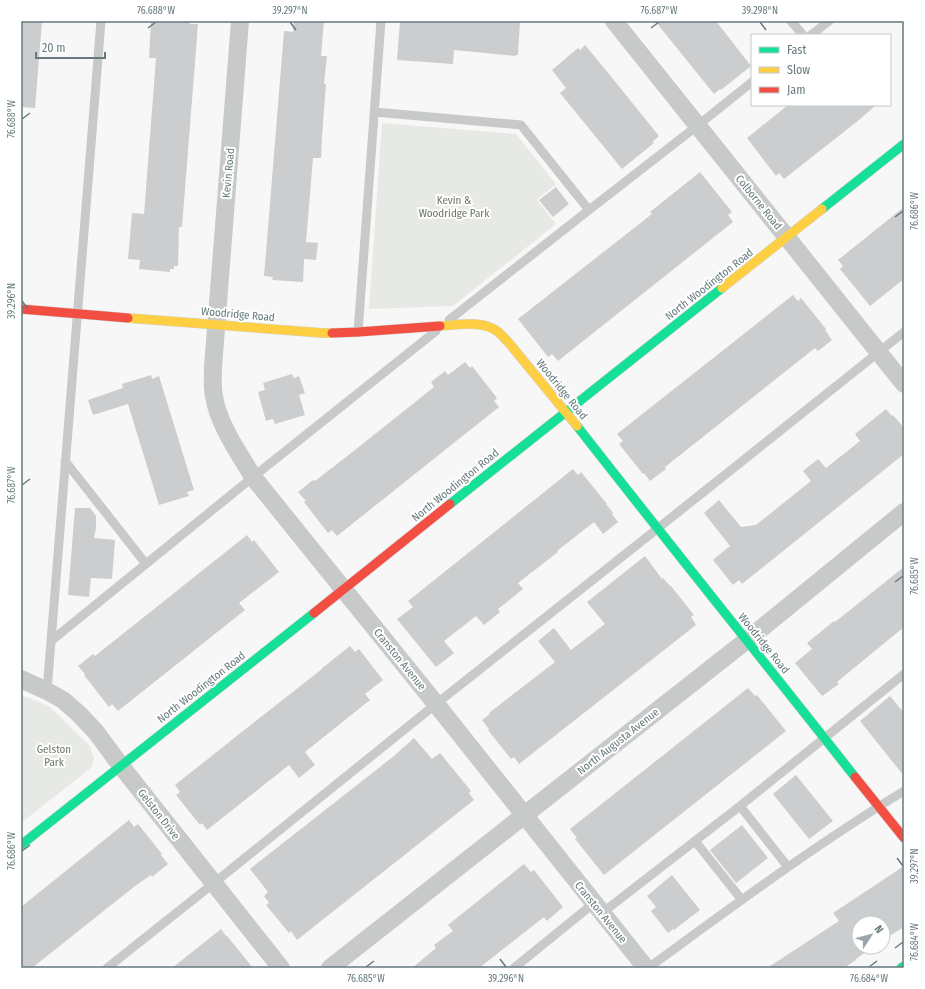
<svg xmlns="http://www.w3.org/2000/svg" width="925" height="989" font-family="'Fira Sans Condensed',sans-serif">
<rect width="100%" height="100%" fill="#f7f7f7"/>
<path fill="#e7e9e5" d="M382 123 516 134 556 184 537 200 556 224 453 306 369 309Z
M21 695 49 706 90 746 94 758 92 767 21 823Z"/>
<path fill="#cbcdce" d="M21 21H42L35 108 21 107Z
M151 21H190V24H198L182 227H179L178 266H174V269H170V272L139 269 140 260 128 259 132 213 144 214 156 58H149Z
M294 21H324L321 56H327L324 84H326L322 136 321 158H313L306 242 318 243 316 260 304 259 303 282 272 280 273 277 264 276 268 228 284 31 293 32Z
M400 21H520L518 55H516L515 56 454 50 453 64 397 60Z
M655 21H716L751 66 721 90 720 89 714 94Z
M585 45 609 74 659 136 652 142 654 143 622 169 560 93 566 88 552 70 578 48 580 50Z
M788 105H876L859 120 784 179 779 173 776 176 747 138Z
M700 172 732 212 728 215 733 222 558 361 552 354 548 357 518 319 652 214 650 212Z
M556 187 569 204 553 217 539 200Z
M904 207V279L870 306 840 269 843 266 838 260Z
M793 295 798 301 801 298 826 329 825 330 832 340 818 351 815 348 665 467 666 469 650 481 644 473 643 474 619 444 623 441 617 434Z
M465 362 470 368 472 366 497 398 494 401 499 407 337 536 332 530 328 533 304 502 306 501 298 492 313 480 315 481 355 450 434 387 431 382 445 371 448 375Z
M292 374 294 378 299 376 305 393 299 395 305 415 275 424 273 419 266 421 258 392 265 390 263 383Z
M151 375 152 379 159 376 194 490 187 492 189 496 159 505 128 404 93 415 88 400 123 388 122 384Z
M886 409 892 416 893 415 904 428V454L742 584 739 580 733 585 713 560 730 546 704 513 719 500 741 527 756 525 811 481 803 471 818 459 826 468 860 441 855 434Z
M573 469 578 475 581 472 607 504H606L613 513 612 514 618 522 603 534 594 522 557 551 558 552 518 583 523 589 498 609 500 612 484 625 476 616 444 641 454 653 436 667 397 619 413 607 408 601Z
M75 508H90L96 516V528L94 538 115 540 112 579 91 578 89 597 68 595Z
M247 535 252 542 254 540 279 572 239 603 245 610 118 711 112 704 109 707 84 675 85 674 78 666 93 654 95 656Z
M645 556 662 579 663 578 670 586H671L694 615 691 617 696 625 519 764 514 757 511 759 488 730 489 729 482 720 490 714 489 713 555 662 538 641 554 628 571 650 605 624 587 602Z
M904 567V627L837 682 839 684 822 696 795 663 812 649 807 643 834 621 835 622Z
M350 646 355 652 359 649 383 680 365 694 370 700 305 752 315 765 299 778 289 765 207 830 202 823 200 825 176 795 180 792 175 785 257 720 322 669H321Z
M748 688 755 696 757 695 786 731 604 875 575 839 577 838 570 829Z
M890 696 904 713V776L860 721Z
M414 738 432 759 440 753 471 791 469 793 474 800 297 940 291 931 289 933 266 905 269 903 264 896 268 892 250 869 394 756Z
M796 775 833 821 809 839 773 794Z
M129 820 134 827 138 824 162 854 161 855 168 864 152 877 151 875 135 886 32 968H21V907Z
M742 825 768 858 736 883 710 850Z
M524 864 531 872 534 870 563 907 547 921 544 917 479 968H412L436 948 434 945 453 931 448 925Z
M904 866V927L883 940V923H859V947H873L856 959V960L844 968H767L839 921 833 913Z
M672 875 700 910 674 930 673 929 668 933 651 911 656 907 647 896Z
M221 929 226 936H227L253 968H172Z"/>
<g fill="none" stroke-linecap="round" stroke-linejoin="round">
<defs>
<path id="fast" d="M822 209 904 144
M577 426C669 544 763 660 855 777
M450 504 722 288
M21 845 314 613
M901 968 904 966"/>
<path id="slow" d="M722 288 822 209
M128 318 323 333H332
M440 326C459 325 482 320 497 331 502 335 505 339 509 343L577 426"/>
<path id="jam" d="M21 309 128 318
M332 333 358 332 440 326
M314 613 450 504
M855 777 904 838"/>
</defs>
<use href="#fast" stroke="#d2d3d4" stroke-width="10"/>
<use href="#slow" stroke="#d2d3d4" stroke-width="10"/>
<use href="#jam" stroke="#d2d3d4" stroke-width="10"/>
<path stroke="#c8caca" stroke-width="9" d="M791 21 803 35
M811 35 829 21
M374 112 521 125 589 210
M449 320 589 210 697 126 752 82
M358 332 381 21
M65 461 146 564
M51 641 253 477 436 331
M47 691 101 21
M740 806 788 867
M695 841 742 900
M602 913 740 806 904 674
M107 968 214 883 436 704 657 529 904 332
M514 968 594 903
M648 968C732 907 815 845 904 791"/>
<path stroke="#c8caca" stroke-width="18" d="M240 21 213 367C213 377 212 387 214 396 218 424 239 453 253 477L436 704 646 968
M614 21C710 142 808 262 904 384
M21 679 47 691 63 700 79 714 96 732 121 766 281 968
M330 968 747 640 904 512"/>
<use href="#fast" stroke="#16e098" stroke-width="9"/>
<use href="#slow" stroke="#ffcf43" stroke-width="9"/>
<use href="#jam" stroke="#f24e42" stroke-width="9"/>
</g>
<path fill="none" stroke="#667a7e" stroke-width="1.5" d="M290 22 296 30M760 22 766 30M148 28 156 22M651 28 659 22M22 119 30 113M895 217 903 211M22 301 28 309M22 485 30 479M895 582 903 576M22 851 30 845M897 858 903 866M895 948 903 942M500 959 506 967M366 967 374 961M869 967 877 961"/>
<g text-anchor="middle" stroke-width="4" stroke-linejoin="round" paint-order="stroke">
<g font-size="11" fill="#667a7e" stroke="#fff">
<text transform="translate(228 173) rotate(-85)" y="4">Kevin Road</text>
<text transform="translate(759 202) rotate(51)" y="4">Colborne Road</text>
<text transform="translate(709 284) rotate(-38)" y="4">North Woodington Road</text>
<text transform="translate(238 314) rotate(5)" y="4">Woodridge Road</text>
<text transform="translate(562 389) rotate(51)" y="4">Woodridge Road</text>
<text transform="translate(455 485) rotate(-39)" y="4">North Woodington Road</text>
<text transform="translate(764 643) rotate(51)" y="4">Woodridge Road</text>
<text transform="translate(400 659) rotate(51)" y="4">Cranston Avenue</text>
<text transform="translate(201 687) rotate(-38)" y="4">North Woodington Road</text>
<text transform="translate(618 741) rotate(-38)" y="4">North Augusta Avenue</text>
<text transform="translate(159 814) rotate(52)" y="4">Gelston Drive</text>
<text transform="translate(601 912) rotate(51)" y="4">Cranston Avenue</text>
</g>
<g font-size="11" fill="#6c7764" stroke="#fff">
<text x="454" y="204">Kevin &amp;<tspan x="454" dy="13">Woodridge Park</tspan></text>
<text x="54" y="753">Gelston<tspan x="54" dy="13">Park</tspan></text>
</g>
</g>
<rect width="925" height="989" fill="none" stroke="#ffffff" stroke-width="44"/>
<rect x="751" y="34" width="140" height="72" fill="#ffffff" stroke="#c2cacb"/>
<rect x="759" y="47" width="20" height="6" fill="#16e098" stroke="#c2cacb"/>
<text x="787" y="54" font-size="12" fill="#667a7e">Fast</text>
<rect x="759" y="67" width="20" height="6" fill="#ffcf43" stroke="#c2cacb"/>
<text x="787" y="74" font-size="12" fill="#667a7e">Slow</text>
<rect x="759" y="87" width="20" height="6" fill="#f24e42" stroke="#c2cacb"/>
<text x="787" y="94" font-size="12" fill="#667a7e">Jam</text>
<g transform="translate(871 935) rotate(54)"><circle r="19" fill="#ffffff" stroke="#c2cacb"/>
<path d="M0-3L7 15L0 10L-7 15Z" fill="#99a6a8"/>
<text y="-6" font-size="11" font-weight="bold" text-anchor="middle" fill="#667a7e">N</text>
</g>
<path d="M36 52v6h69v-6" fill="none" stroke="#667a7e" stroke-width="2"/>
<text x="42" y="52" font-size="12" fill="#667a7e" stroke="#ffffff" stroke-width="3" paint-order="stroke">20 m</text>
<rect x="22" y="22" width="881" height="945" fill="none" stroke="#667a7e" stroke-width="1.5"/>
<g font-size="10" text-anchor="middle" fill="#667a7e">
<text x="156" y="14">76.688°W</text>
<text x="290" y="14">39.297°N</text>
<text x="659" y="14">76.687°W</text>
<text x="760" y="14">39.298°N</text>
<text transform="translate(11 119) rotate(-90)" y="4">76.688°W</text>
<text transform="translate(914 211) rotate(-90)" y="4">76.686°W</text>
<text transform="translate(11 301) rotate(-90)" y="4">39.296°N</text>
<text transform="translate(11 485) rotate(-90)" y="4">76.687°W</text>
<text transform="translate(914 576) rotate(-90)" y="4">76.685°W</text>
<text transform="translate(11 851) rotate(-90)" y="4">76.686°W</text>
<text transform="translate(914 866) rotate(-90)" y="4">39.297°N</text>
<text transform="translate(914 942) rotate(-90)" y="4">76.684°W</text>
<text x="366" y="982">76.685°W</text>
<text x="506" y="982">39.296°N</text>
<text x="869" y="982">76.684°W</text>
</g>
</svg>
